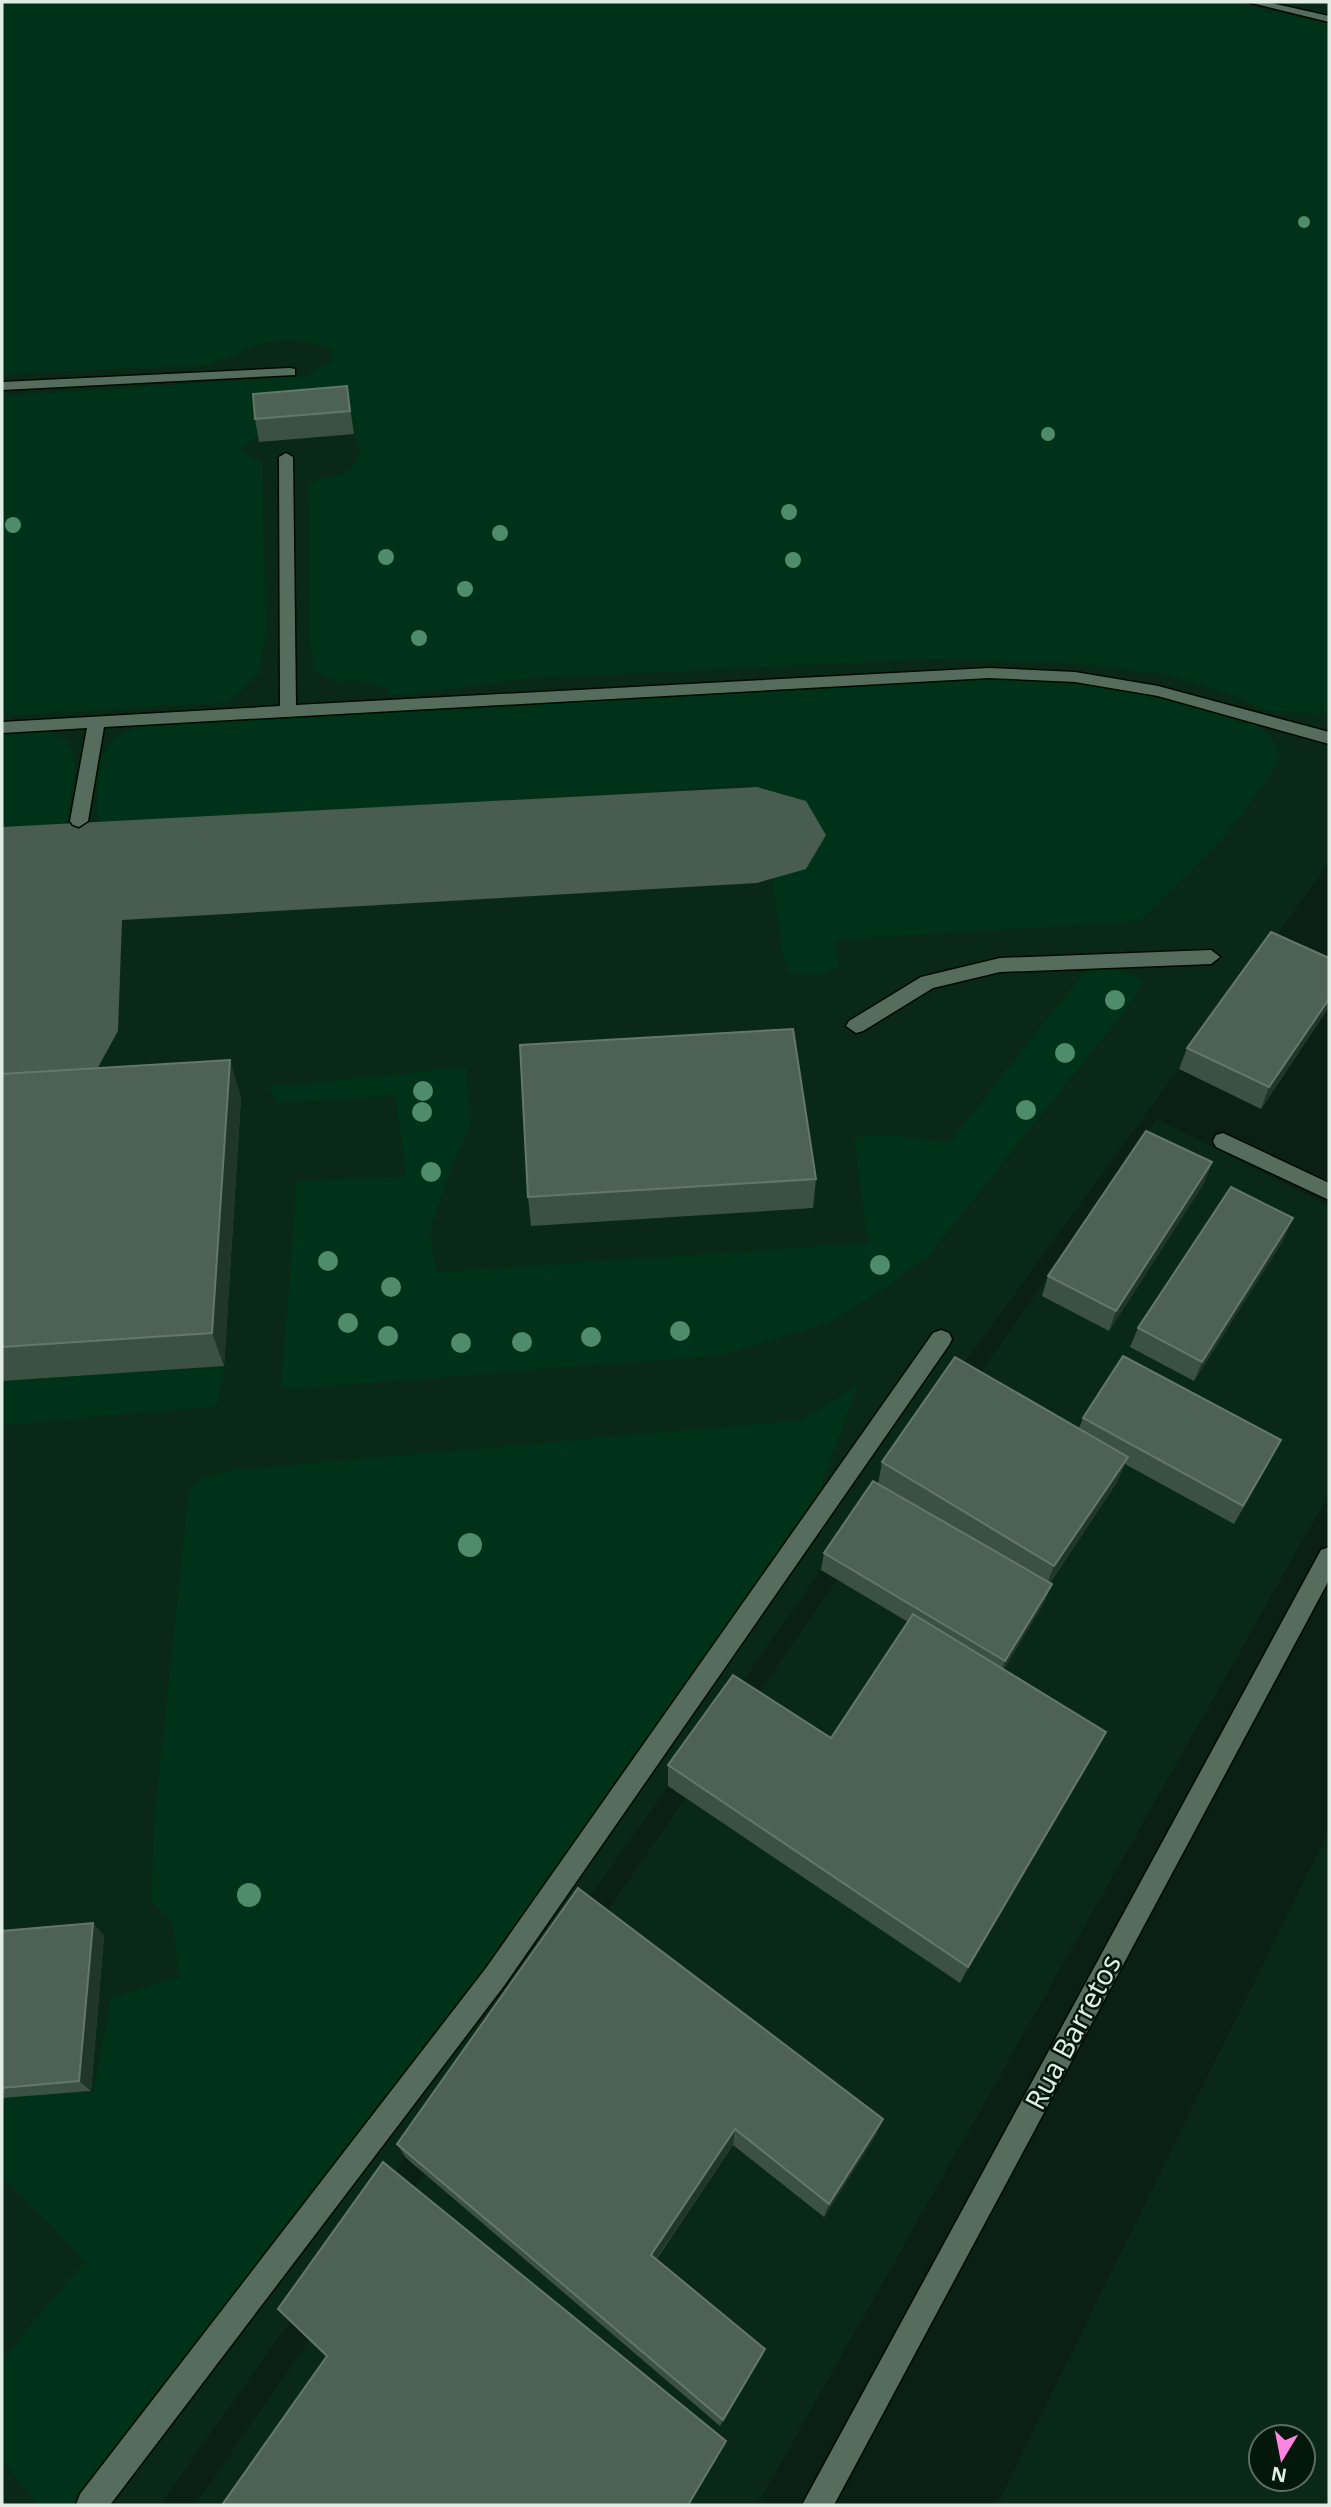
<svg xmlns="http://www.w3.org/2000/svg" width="1331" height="2507" font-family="'Noto Sans',sans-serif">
<rect width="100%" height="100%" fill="#0a2014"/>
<path fill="#0a2818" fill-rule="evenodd" d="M2 2H1329V863L949 1384 821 1570 160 2505H2Z
M1157 1119 1329 1206V1494L757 2505H195Z
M1329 1830V2505H997ZM1303 2437V2479H1261V2437Z"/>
<path fill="#00321a" d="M2 2H1233L1329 24V711L1320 714 1266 710 1229 694 1165 674 1074 663 936 659 533 678 391 696 385 686 360 681 336 682 314 671 310 641 309 484C335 468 343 489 361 452L354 434 351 409 258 436 241 451 262 462 266 629 259 673 229 702 2 716V396L305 376 330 363 334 355 330 348C311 341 286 338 266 343 244 347 227 362 204 365L2 374Z
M989 673 1075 677 1243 715 1271 736 1280 756C1247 820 1190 872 1139 921L834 940 839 967C824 974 803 978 788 971L783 956 766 831 752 785 97 824C99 762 88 742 155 719Z
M29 726 68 740 75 763 67 824 2 829V728Z
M1093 961 1144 980 1130 1004 929 1255 886 1288 826 1324 722 1355 281 1390 297 1181 406 1176 396 1096 277 1103 268 1087 465 1067 471 1124 453 1163 429 1233 437 1272 868 1243 854 1137 892 1135 949 1143Z
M224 1366 217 1406 2 1425V1381Z
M857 1386 804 1535 457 2027 87 2505H39L2 2461V2360L85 2261 2 2176V2098L94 2091 111 1998 179 1977 173 1923 151 1902 155 1814 189 1490 200 1478 235 1470 802 1420Z"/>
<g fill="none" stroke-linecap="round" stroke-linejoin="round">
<path fill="#485c50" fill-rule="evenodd" d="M757 787 806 801 826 835 806 869 757 883 122 920 118 1031 96 1071 43 1088 2 1075V827Z"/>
<defs>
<path id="service" d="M1248 2H1267L1329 16V22Z
M290 368 295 369V375L2 390V382Z
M286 453 293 457 296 705 989 668 1075 672 1158 686 1329 732V744L1158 696 1075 682 989 678 104 727 88 821 79 827 73 825 70 821 87 728 2 733V722L280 706 279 457Z
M1211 950 1220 957 1211 964 1000 972 933 988 863 1031 856 1033 846 1026 849 1021 921 977 1000 958Z
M941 1330 949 1333 952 1339 949 1345 504 1986 110 2505H76L80 2494 486 1968 933 1333Z"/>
<path id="minor" d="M1223 1133 1329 1183V1200L1216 1147 1213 1141 1216 1135Z
M1329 1547V1580L834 2505H802L1321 1550Z"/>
</defs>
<use href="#service" stroke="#000a02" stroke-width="3"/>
<use href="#minor" stroke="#000a02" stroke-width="3"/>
<use href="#service" fill="#566d5e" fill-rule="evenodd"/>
<use href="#minor" fill="#566d5e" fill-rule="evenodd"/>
</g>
<g fill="#4f8c69">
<circle cx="1304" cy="222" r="6"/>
<circle cx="1048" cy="434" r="7"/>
<circle cx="789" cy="512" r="8"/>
<circle cx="13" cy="525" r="8"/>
<circle cx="500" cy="533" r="8"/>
<circle cx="386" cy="557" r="8"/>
<circle cx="793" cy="560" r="8"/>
<circle cx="465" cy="589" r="8"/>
<circle cx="419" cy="638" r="8"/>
<circle cx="1115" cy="1000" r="10"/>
<circle cx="1065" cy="1053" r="10"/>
<circle cx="423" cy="1091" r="10"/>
<circle cx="1026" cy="1110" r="10"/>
<circle cx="422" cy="1112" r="10"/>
<circle cx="431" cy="1172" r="10"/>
<circle cx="328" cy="1261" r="10"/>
<circle cx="880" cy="1265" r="10"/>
<circle cx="391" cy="1287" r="10"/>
<circle cx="348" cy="1323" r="10"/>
<circle cx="680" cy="1331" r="10"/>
<circle cx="388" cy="1336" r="10"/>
<circle cx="591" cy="1337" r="10"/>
<circle cx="522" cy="1342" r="10"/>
<circle cx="461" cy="1343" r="10"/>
<circle cx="470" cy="1545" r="12"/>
<circle cx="249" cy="1895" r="12"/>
</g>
<path fill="#3b5143" d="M347 386 354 434 259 442 255 419Z
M1329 958V1007L1261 1109 1179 1069 1187 1048Z
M2 1074 241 1097 224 1366 2 1381Z
M1212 1162 1204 1183 1109 1331 1042 1296 1048 1276Z
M816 1179 813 1208 531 1226 528 1197Z
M1284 1239 1194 1381 1130 1347 1138 1328Z
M1083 1418 1271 1459 1234 1524 1125 1464 1117 1482 1050 1583 1045 1601 1004 1669 1095 1753 960 1983 668 1786V1765L831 1738 908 1622 821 1570 824 1553 878 1484 882 1462 1079 1428Z
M93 1923 104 1936 91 2091 2 2098V1931Z
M883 2119 876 2135 824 2217 733 2145 656 2260 761 2357 720 2426 406 2158 397 2144Z"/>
<path fill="#203629" d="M1329 999V1007L1261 1109 1269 1087Z
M230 1060 241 1097 224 1366 212 1333Z
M1212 1162 1204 1183 1109 1331 1116 1311Z
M1293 1218 1284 1239 1194 1381 1202 1362Z
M1128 1457 1117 1482 1045 1590 1054 1566Z
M1052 1584 1045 1601 999 1677 1005 1661Z
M1106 1732 1095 1753 960 1983 968 1967Z
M93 1923 104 1936 91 2091 79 2081Z
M883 2119 876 2135 824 2217 829 2204Z
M735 2129 733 2145 651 2266V2255Z
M765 2349 761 2357 720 2426 723 2420Z"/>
<path fill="#4d6254" stroke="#64776b" stroke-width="2" d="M347 386 350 411 255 419 253 394Z
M1271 932 1329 958V999L1269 1087 1187 1048Z
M793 1029 816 1179 528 1197 520 1045Z
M230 1060 212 1333 2 1347V1074Z
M1146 1131 1212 1162 1116 1311 1048 1276Z
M1231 1187 1293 1218 1202 1362 1138 1328Z
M1123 1356 1281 1440 1243 1506 1083 1418Z
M955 1357 1128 1457 1054 1566 882 1462Z
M873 1481 1052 1584 1005 1661 824 1553Z
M913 1614 1106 1732 968 1967 668 1765 733 1675 831 1738Z
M578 1888 883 2119 829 2204 735 2129 651 2255 765 2349 723 2420 397 2144Z
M93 1923 79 2081 2 2088V1931Z
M383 2162 726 2441 688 2505H222L327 2356 278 2309Z"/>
<g text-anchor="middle" stroke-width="5" stroke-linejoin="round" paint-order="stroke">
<g font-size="28" fill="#e0ede4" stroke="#03170b">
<text transform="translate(1073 2032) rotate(-62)" y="10">Rua Barretos</text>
</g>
</g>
<rect width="1331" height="2507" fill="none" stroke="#e0ede4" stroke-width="7"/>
<g transform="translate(1282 2458) rotate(190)"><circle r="33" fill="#03170b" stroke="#5b6d62" stroke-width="2"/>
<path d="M0-5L12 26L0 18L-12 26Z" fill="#fe86e1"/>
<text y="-10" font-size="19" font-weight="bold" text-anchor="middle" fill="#e0ede4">N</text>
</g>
</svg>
